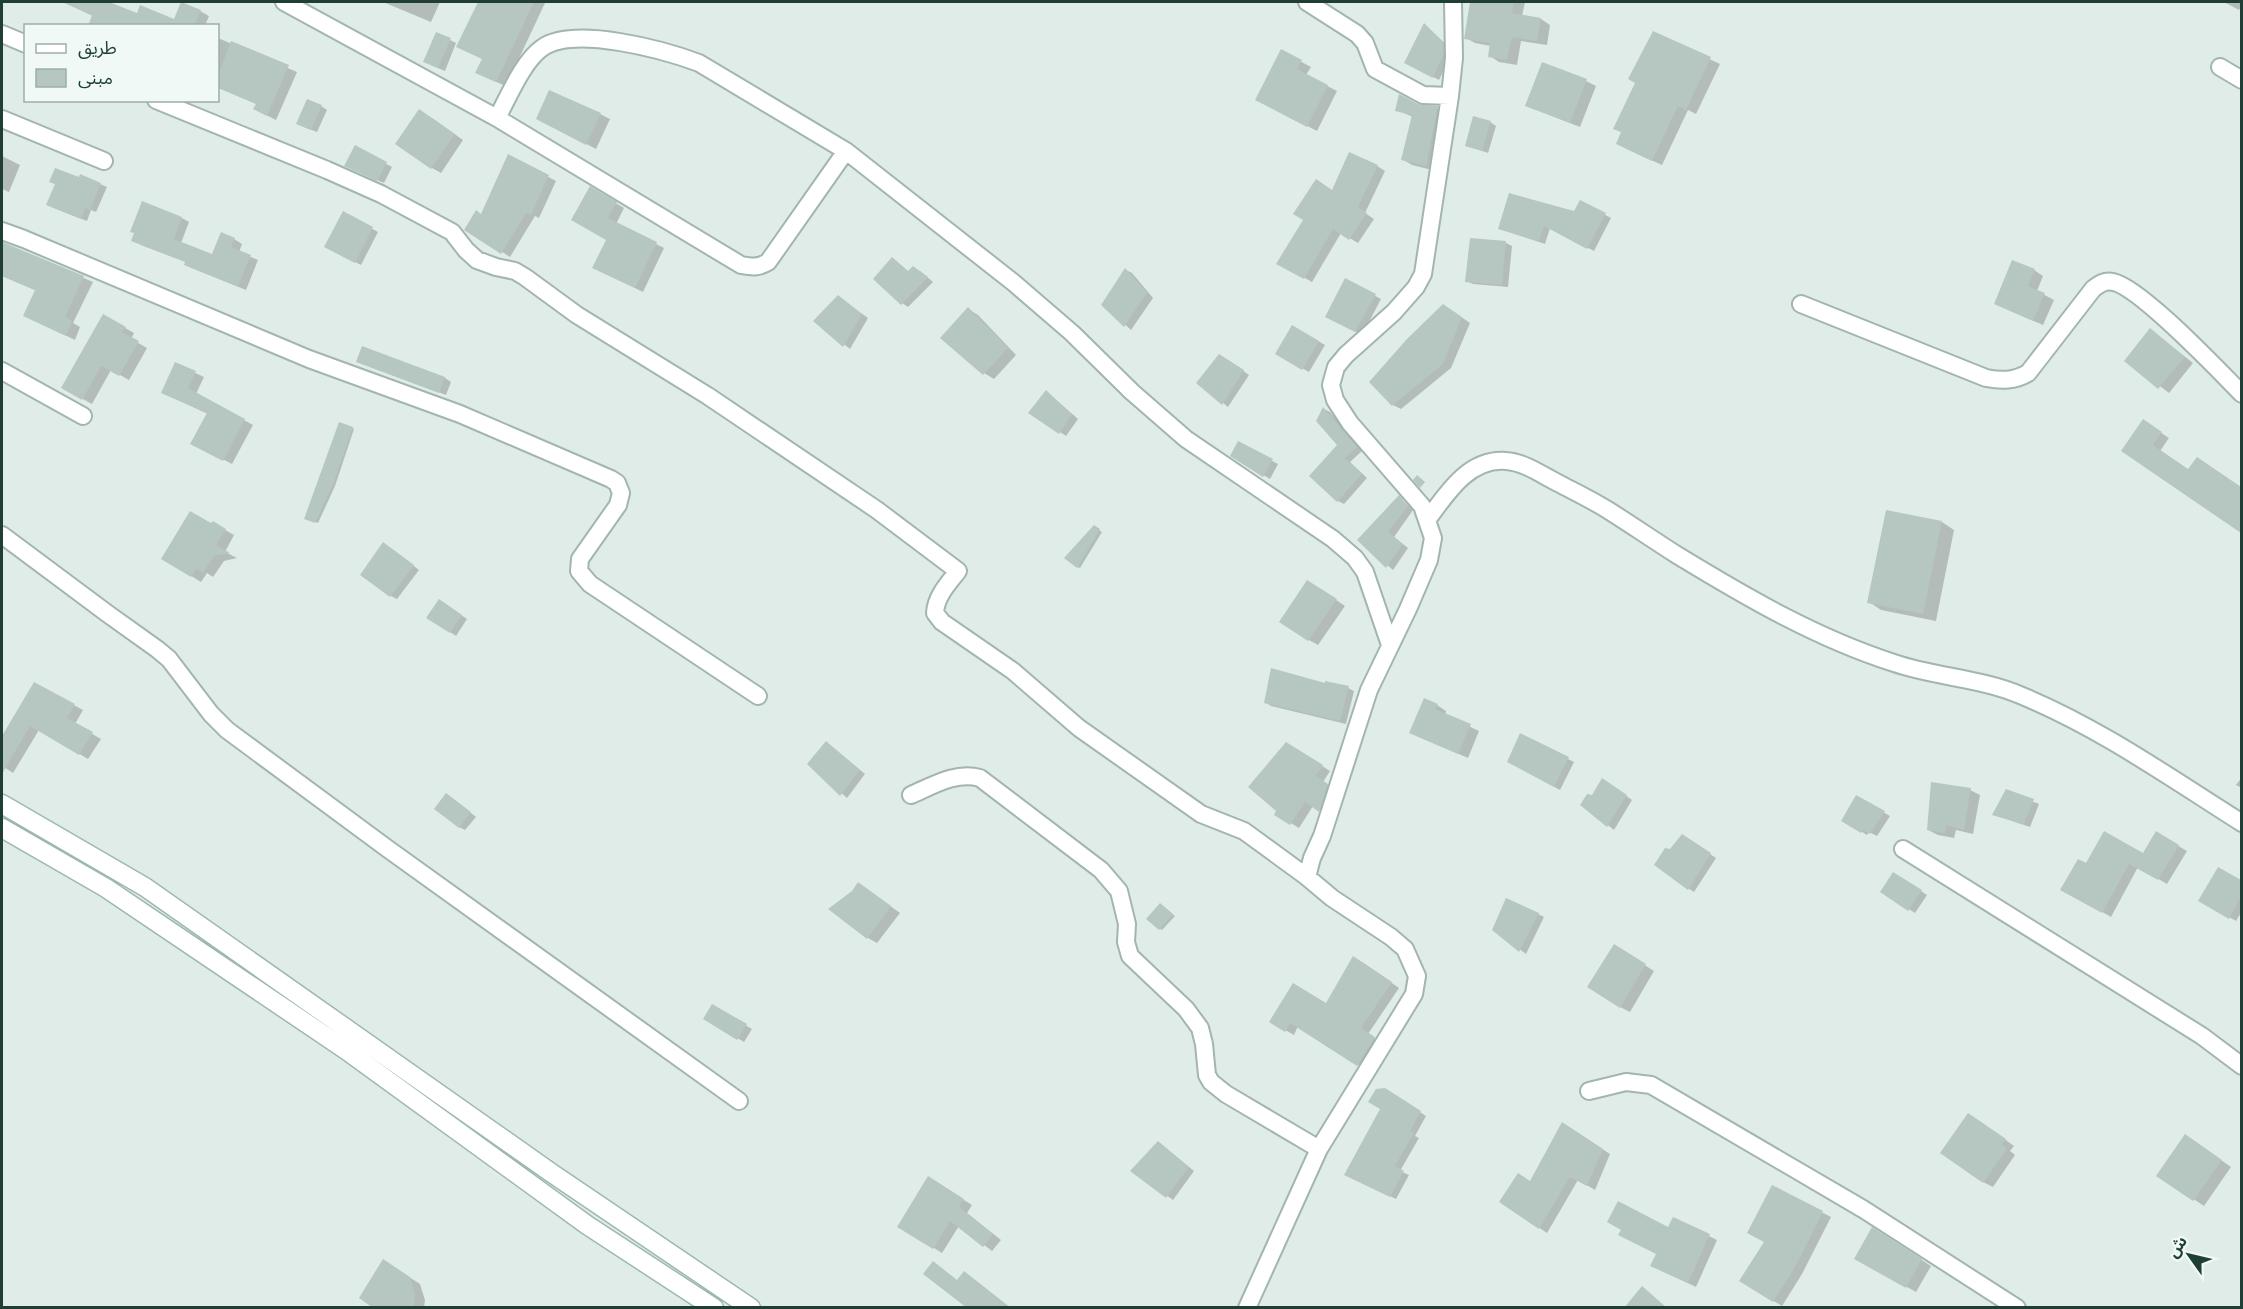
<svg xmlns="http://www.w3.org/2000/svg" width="2243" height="1309" font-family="'Noto Sans','Noto Sans Arabic',sans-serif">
<rect width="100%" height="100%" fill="#e0ece7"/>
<path fill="#0003" d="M63 2H105L138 15 175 21 200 11 209 16 205 26H89L93 16Z
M383 2H440L431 22Z
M479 2 545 3 506 86 487 78 483 59 458 46Z
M1471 2H1525L1522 16 1541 19 1550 25 1547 45 1521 41 1517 65 1499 62 1490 56 1491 46 1475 43 1466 38Z
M2224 2H2242V5L2239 10Z
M1425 25 1449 47V60L1439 80 1412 66Z
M1654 33 1720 64 1696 114 1688 110 1662 165 1627 149 1637 83Z
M218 38 297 72 276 120 264 114 257 104 218 87Z
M450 40 456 43 445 71 431 65Z
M1281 51 1311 67 1306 75 1337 91 1317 131 1266 105Z
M1586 81 1596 86 1580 127 1527 106Z
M321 106 327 110 317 132 304 127Z
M1418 106 1437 108 1447 113 1436 171 1412 165 1402 159 1413 117 1397 110Z
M600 114 610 119 596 149 548 124Z
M429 116 463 140 441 173 432 168Z
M1490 122 1496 126 1488 153 1466 145Z
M355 147 392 167 384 183 352 169Z
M3 154 2 156 20 165 9 192 2 189V154Z
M509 157 556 181 539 218 535 216 510 257 466 229 482 216Z
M1377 166 1385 171 1365 213 1374 219 1358 243 1341 233 1312 282 1278 263 1305 220 1333 191Z
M81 176 107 187 96 212 91 210 87 221 54 208Z
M591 188 624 208 616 224 664 248 643 292 602 272 608 240Z
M1581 202 1611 218 1594 251 1550 228 1545 244 1500 229 1575 213Z
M343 213 378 232 361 265 326 247Z
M182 218 189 222 181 243 213 256 234 239 242 244 239 252 258 260 246 290 194 269 186 265 187 262 141 245Z
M1471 239 1506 243 1512 246 1508 287 1473 284 1467 281Z
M2 241 5 245 93 282 73 323 80 327 75 340 34 320 37 291 2 276Z
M893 259 909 272 920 271 933 282 908 307 902 303Z
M1126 270 1132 273 1153 298 1131 330 1103 304Z
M2034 270 2043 276 2037 291 2054 300 2043 325 1995 304Z
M1346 280 1381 299 1362 335 1327 316Z
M844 301 868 318 850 349 815 321Z
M968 309 978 315 1016 355 994 379 984 373Z
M1451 310 1470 323 1451 368 1401 409 1393 405Z
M104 316 134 333 131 339 147 348 129 380 111 370 92 404 63 388Z
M1293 327 1325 345 1309 372 1277 354Z
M2151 330 2193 363 2169 393 2126 360Z
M363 348 445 378 451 382 446 395 358 362Z
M1226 359 1249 375 1228 407 1198 382Z
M176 364 204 377 196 394 253 425 232 464 198 446 208 414 163 393Z
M1047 392 1078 419 1066 436 1030 412Z
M1324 409 1330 412 1362 451 1350 462 1367 478 1344 504 1338 501 1339 445Z
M2151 426 2169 438 2160 451 2189 471 2206 464 2242 488V531L2123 451Z
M352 428 354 429 335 486 318 523 306 518Z
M1239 443 1278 464 1270 479 1232 456Z
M1399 497 1413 510 1394 537 1408 548 1393 570 1359 540Z
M1942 522 1954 530 1936 621 1881 610 1869 602Z
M213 523 234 535 225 552 237 558 224 561 213 577 207 573 201 582 163 558Z
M1094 527 1102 532 1080 568 1077 567Z
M390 548 419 570 397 599 391 596Z
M1317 587 1345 606 1318 645 1309 640Z
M445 604 467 619 456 636 450 632Z
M34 684 83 710 75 724 101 739 88 759 39 730 13 773 2 766V739Z
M1326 685 1348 688 1354 691 1346 724 1271 706 1265 702Z
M1437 705 1446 711 1445 715 1479 731 1468 758 1411 733Z
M1521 735 1574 762 1560 790 1508 761Z
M827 743 865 774 847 798 809 763Z
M1295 749 1330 771 1323 782 1336 790 1328 815 1313 806 1299 828 1276 814Z
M2242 777V788L2236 785Z
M1608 783 1632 800 1614 830 1582 805Z
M1970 790 1980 795 1973 834 1956 830 1954 838 1938 835 1928 830Z
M2006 791 2039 804 2030 827 1994 815Z
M1856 797 1890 816 1877 836 1869 832 1867 835 1843 820Z
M453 799 476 817 465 830 459 827Z
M2156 833 2187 851 2167 884 2138 867 2111 917 2063 889 2086 865 2143 855Z
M1689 840 1716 858 1694 892 1688 888 1671 851Z
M2218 869 2242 882V911L2236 921 2200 900Z
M1900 877 1927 895 1915 913 1882 892Z
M868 890 900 913 877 943 868 938Z
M1163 907 1175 916 1162 930 1160 929Z
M1538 914 1544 917 1526 954 1494 930Z
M1624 952 1654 971 1630 1012 1620 1007Z
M1362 962 1399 988 1368 1034 1382 1043 1365 1069 1298 1026 1294 1035 1271 1022 1327 1005Z
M712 1006 752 1029 744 1042 705 1019Z
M1384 1089 1426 1116 1415 1136 1419 1138 1400 1171 1409 1175 1396 1199 1352 1177 1382 1109Z
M1978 1120 2014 1146 2010 1151 2015 1155 1993 1187 1983 1182Z
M1570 1128 1610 1154 1595 1190 1578 1180 1547 1233 1501 1202 1531 1183Z
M2195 1142 2231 1167 2204 1206 2158 1175Z
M1164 1147 1194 1171 1173 1200 1132 1170Z
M928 1178 972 1205 967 1213 1001 1240 992 1251 959 1226 942 1253 899 1226Z
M1772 1187 1831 1217 1802 1274 1782 1306 1741 1281 1766 1241Z
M1674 1219 1717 1240 1696 1287 1660 1270 1658 1254Z
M1882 1234 1931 1266 1916 1292 1856 1258Z
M384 1261 420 1284 425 1300 424 1308H376Z"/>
<path fill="#b5c7c0" d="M62 2H109L137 13 140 5 174 19 181 2 201 10 194 26H88L92 15Z
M478 2H534L496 82 475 73 482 59 456 47Z
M1470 2H1514L1512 13 1541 18 1537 41 1512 37 1507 60 1488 57 1490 43 1464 39Z
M1424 23 1443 42V56L1433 78 1404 63Z
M1653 31 1711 57 1686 110 1678 106 1652 161 1616 144 1621 132 1613 129 1635 83 1628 79Z
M436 32 451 38 438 68 423 62Z
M231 41 289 65 267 116 253 109 256 104 218 88V76Z
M1281 49 1302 60 1297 69 1328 85 1307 127 1255 100Z
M1542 62 1587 79 1570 123 1525 106Z
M549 90 601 113 586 145 536 119Z
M1399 94 1418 104 1438 106 1426 166 1401 160 1412 115 1395 111Z
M307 99 322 105 311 130 296 124Z
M419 109 455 134 431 169 395 144Z
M1473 116 1491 121 1482 151 1465 146Z
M355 145 387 162 377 181 344 166Z
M1349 152 1378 165 1358 207 1367 213 1349 240 1333 229 1304 279 1276 264 1303 220 1293 214 1316 179 1332 190Z
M508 154 549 175 531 215 526 213 501 254 464 230 476 210 481 214Z
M55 168 79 177 80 174 101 183 90 210 85 208 81 219 46 205 55 184 49 182Z
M590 186 617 202 608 218 657 242 635 288 592 268 606 240 571 220Z
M1509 193 1574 211 1580 200 1606 213 1587 249 1544 226 1539 241 1498 229Z
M142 201 182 217 174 239 212 254 221 232 235 238 231 247 251 255 238 286 184 265 185 262 131 241 134 233 130 232Z
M343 211 373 227 355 263 324 247Z
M1470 238 1506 241 1502 285 1465 282Z
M2 242 89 278 84 276 65 317 72 321 66 336 23 316 35 290 2 276Z
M892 257 908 271 913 266 928 277 901 305 873 279Z
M2012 260 2035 269 2028 286 2045 293 2033 321 1994 304Z
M1125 268 1147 293 1124 327 1101 305Z
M1345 278 1376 294 1355 332 1325 317Z
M838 295 862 314 843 347 813 321Z
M1443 304 1462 317 1443 364 1392 406 1369 382 1407 339Z
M968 307 1008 348 983 375 940 338Z
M103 314 126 327 122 332 139 341 119 376 101 366 82 400 61 388Z
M1292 325 1319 341 1302 370 1275 354Z
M2150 328 2185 357 2158 389 2124 361Z
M362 346 445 377 439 393 356 362Z
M1219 354 1244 370 1222 405 1196 383Z
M175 362 196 371 188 388 245 419 223 461 190 444 207 413 161 393Z
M1046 390 1072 415 1059 434 1028 413Z
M1323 407 1357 447 1345 458 1362 474 1337 502 1309 476 1337 445 1316 421Z
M2143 419 2162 432 2153 445 2188 469 2197 457 2241 487V533L2121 451Z
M339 422 353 427 333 485 315 523 304 519Z
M1238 441 1273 459 1263 477 1230 456Z
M1417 475 1425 482 1420 488 1413 480Z
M1399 495 1408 506 1388 532 1403 544 1386 568 1357 540Z
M1886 510 1942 521 1923 614 1867 603Z
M190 511 211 523 213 521 226 529 216 545 230 553 214 556 203 573 196 569 191 577 161 559Z
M1094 525 1100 529 1077 568 1064 558Z
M383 542 414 565 390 597 360 575Z
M1307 580 1337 599 1308 641 1279 622Z
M439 599 462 615 450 633 426 618Z
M1271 668 1325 683V681L1349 686 1340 721 1264 703Z
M34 682 75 704 67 718 93 732 79 755 30 726 2 774V736Z
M1424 698 1438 704 1435 709 1471 724 1458 754 1409 733Z
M1520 733 1569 757 1554 787 1507 762Z
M826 741 860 770 840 796 807 764Z
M1286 742 1323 765 1316 776 1328 784 1319 812 1305 802 1290 825 1274 815 1276 811 1248 787Z
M1602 778 1627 795 1607 827 1580 805 1587 794 1592 795Z
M1931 782 1971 788 1964 830 1946 825 1945 833 1927 830Z
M2006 789 2034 799 2024 824 1992 815Z
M446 793 471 812 459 828 434 809Z
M1856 795 1885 811 1870 834 1863 830 1861 833 1841 821Z
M2104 831 2143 853 2156 831 2179 845 2158 880 2129 864 2102 913 2060 890 2078 859 2086 863Z
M1682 834 1711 853 1688 890 1654 865 1665 848 1670 849Z
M2218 867 2241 880V897L2229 919 2198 901Z
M1893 872 1922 890 1908 911 1880 892Z
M858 882 891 906 867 939 828 909 852 891Z
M1506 898 1539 913 1519 952 1492 930Z
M1160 903 1173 914 1159 930 1146 919Z
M1614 944 1646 964 1620 1008 1587 987Z
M1353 956 1392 982 1361 1028 1375 1037 1357 1066 1290 1023 1285 1032 1269 1022 1293 983 1326 1003Z
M712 1004 747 1024 737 1040 703 1019Z
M1385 1088 1421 1111 1410 1131 1414 1133 1395 1166 1404 1171 1390 1197 1344 1175 1380 1109 1368 1102 1376 1089Z
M1968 1113 2006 1139 2002 1145 2007 1149 1983 1183 1940 1153Z
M1562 1122 1603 1149 1587 1186 1570 1177 1539 1229 1499 1202 1518 1173 1530 1181Z
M2185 1134 2222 1160 2193 1201 2156 1176Z
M1158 1141 1189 1167 1166 1198 1130 1171Z
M928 1176 964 1199 959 1207 993 1234 983 1247 950 1221 933 1249 897 1227Z
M1772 1185 1823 1211 1794 1269 1773 1302 1739 1281 1764 1242 1747 1233Z
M1618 1201 1668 1227 1673 1217 1710 1234 1688 1283 1650 1266 1656 1254 1618 1235 1621 1230 1607 1222Z
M1872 1227 1922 1259 1906 1288 1854 1259Z
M383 1259 410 1277 415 1293 414 1308H373L359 1298Z
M933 1261 957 1280 964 1271 1011 1308H967L923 1274Z
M1642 1286 1667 1308H1624Z"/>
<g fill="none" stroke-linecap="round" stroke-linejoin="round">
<defs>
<path id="street" d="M284 2 497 118C508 98 523 61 542 48 574 25 664 50 699 63L846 151 1014 283 1072 333 1132 392 1186 439 1333 539 1355 558 1365 572 1390 645
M1307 2 1357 34 1365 43 1375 69 1423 95 1450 96
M2 34 26 44
M2220 67 2242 80
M156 100 327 170 381 194 452 232 466 250 477 260 496 267 515 271 525 277 577 315 708 396 877 510 958 571C948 584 936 596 935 613L942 622 1013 671 1079 728 1201 814 1244 831 1307 877
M497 118 741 265C752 267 758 268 768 262L846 151
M2 119 104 161
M2 231 24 239 309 359 460 414 611 479 617 483 621 493 618 505 580 559 579 571 590 584 758 696
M1801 304 1986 378C2002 381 2014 381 2028 373L2093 289C2099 284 2105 280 2113 282 2140 287 2219 371 2242 394
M2 371 83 416
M1428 519C1447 493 1469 458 1506 461 1524 462 1542 475 1558 483 1575 492 1594 501 1611 512 1633 526 1655 541 1677 555 1746 597 1816 638 1894 663 1935 677 1980 678 2020 695 2100 728 2169 777 2242 823
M2 535 108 614 157 649 169 659 211 714 227 730 388 849 739 1101
M911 795C932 786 956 771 980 778L1101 870 1119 891 1127 924 1126 942 1130 956 1186 1009 1200 1028 1204 1044 1207 1075 1211 1082 1226 1094 1319 1149
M1903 849 2202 1036 2242 1066
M1589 1091 1626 1082 1651 1085 1863 1209 2017 1308
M1247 1308 1319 1149 1414 994 1417 976 1405 949 1391 937 1332 898 1307 877 1312 858 1322 836 1369 690 1408 609 1429 560 1433 538 1422 506 1350 423 1335 400 1331 385 1336 367 1346 355 1394 312 1416 287 1423 274 1450 96 1454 58 1453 2"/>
<path id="secondary" d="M2 804 145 887 553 1174 751 1308
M2 828 106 888 346 1050 587 1225 714 1308"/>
</defs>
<use href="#street" stroke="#a2b5ae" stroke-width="20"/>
<use href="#secondary" stroke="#9db9af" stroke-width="21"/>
<use href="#street" stroke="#fff" stroke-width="16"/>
<use href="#secondary" stroke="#fff" stroke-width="18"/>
</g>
<rect width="2243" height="1309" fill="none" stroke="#1f3f36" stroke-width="6"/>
<rect x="24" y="24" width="195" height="78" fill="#f0f9f5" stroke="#9cafa9" stroke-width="1.5"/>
<rect x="36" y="44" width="30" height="9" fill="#ffffff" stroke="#9cafa9" stroke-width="1.5"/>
<text x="78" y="54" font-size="18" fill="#1f3f36">طريق</text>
<rect x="36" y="69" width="30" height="18" fill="#b5c7c0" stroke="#9cafa9" stroke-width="1.5"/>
<text x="78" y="84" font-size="18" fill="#1f3f36">مبنى</text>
<g transform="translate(2189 1255) rotate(304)" stroke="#f0f9f5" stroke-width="4.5" paint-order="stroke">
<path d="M0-4.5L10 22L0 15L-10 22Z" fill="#1f3f36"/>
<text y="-9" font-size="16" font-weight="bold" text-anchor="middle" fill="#1f3f36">ش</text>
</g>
</svg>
